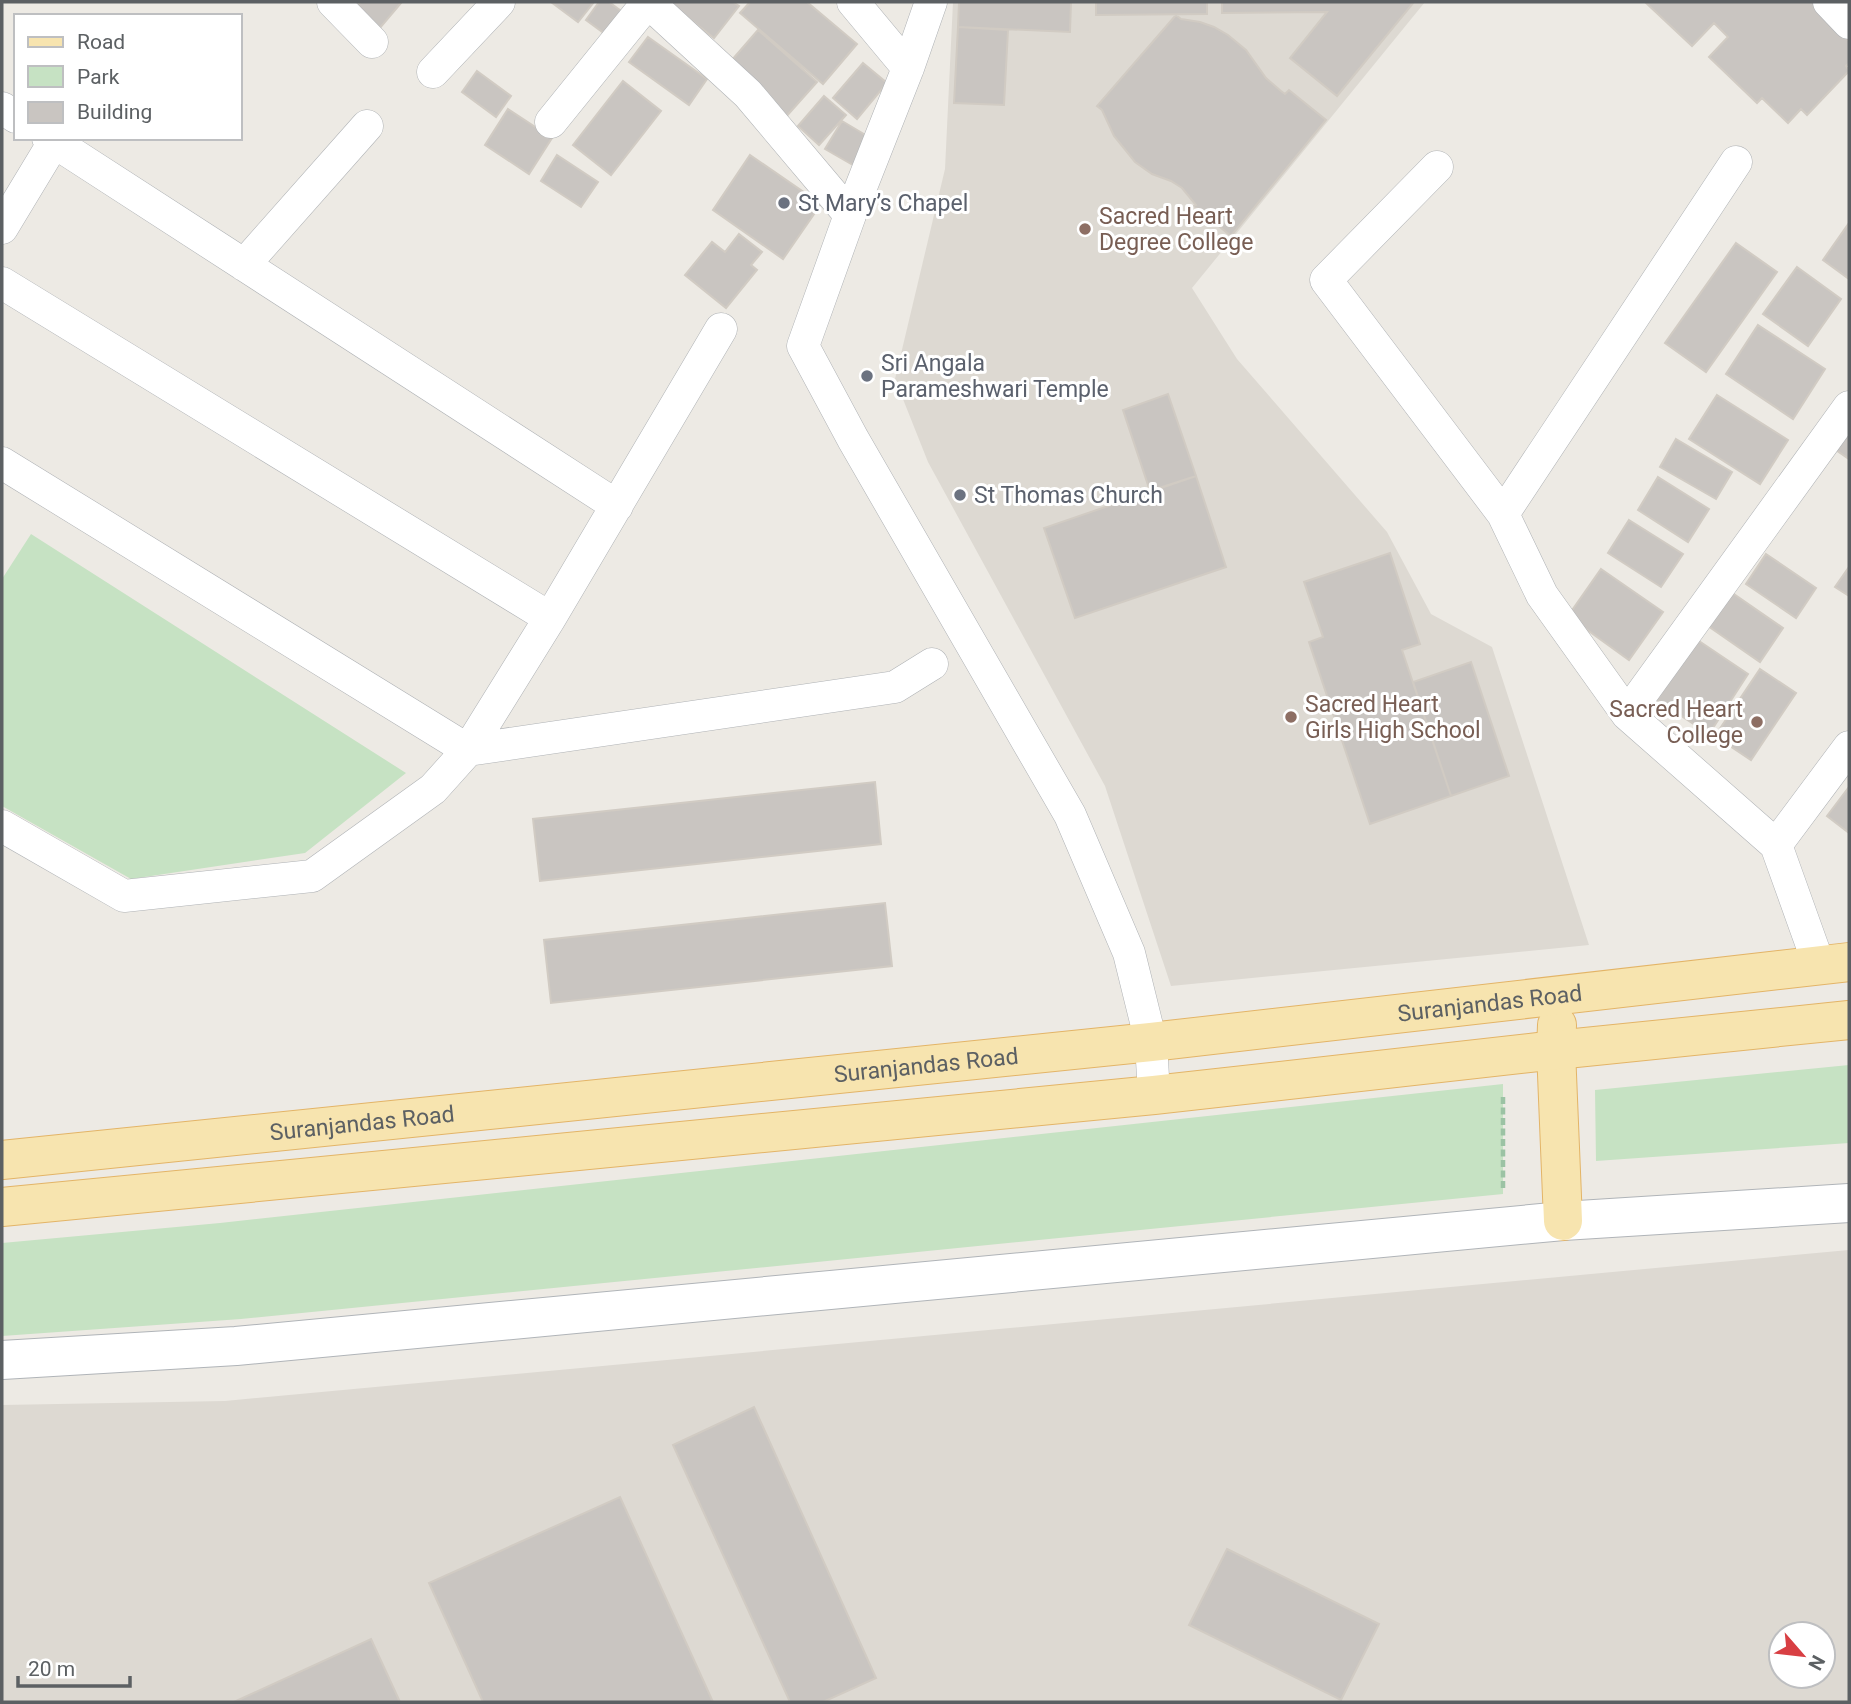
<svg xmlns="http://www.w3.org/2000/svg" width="1851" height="1704" font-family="Roboto,sans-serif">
<rect width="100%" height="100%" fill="#edeae4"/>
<path fill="#ddd9d2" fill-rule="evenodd" d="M953 2H1425L1192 288 1237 359 1387 532 1431 614 1492 647 1589 945 1171 986 1105 786 928 462 895 379 945 169Z
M1849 1250V1702H2V1405L225 1401ZM1781 1634H1823V1676H1781Z"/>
<path fill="#c6e2c3" d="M31 534 406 773 305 853 131 879 2 806V579Z
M1849 1065V1143L1596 1161 1595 1090Z
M1503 1084V1194L241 1319 2 1336V1243L220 1223Z"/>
<path fill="#c9c5c1" stroke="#d1cbc3" stroke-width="2" d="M361 2H400L401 3 373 36 349 15Z
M551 2H594L578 22Z
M599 2H609L632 19 616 42 586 20Z
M668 2H733L739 6 714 38Z
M750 2H807L857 44 823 84 740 13Z
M959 2H1071L1070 32 958 27Z
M1096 2H1207V14L1096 15Z
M1222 2H1414L1337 96 1290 58 1327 12 1222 13Z
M1645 2H1820L1832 24 1849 41V63L1846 66 1849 71 1807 115 1801 109 1788 123 1762 98 1757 103 1709 57 1728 37 1714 23 1692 46Z
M1176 15 1181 19 1200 22 1214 27 1228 35 1246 50 1266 78 1281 91 1285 94 1289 90 1326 120 1231 236 1194 206 1196 205 1182 188 1171 181 1152 174 1135 162 1114 136 1102 110 1097 106Z
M958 27 1008 30 1004 105 954 103Z
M758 30 817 82 784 119 725 68Z
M648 37 707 79 689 105 629 62Z
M863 63 887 83 857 119 833 98Z
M477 71 511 96 496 117 462 92Z
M623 81 661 111 611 175 573 145Z
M824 96 846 115 819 145 798 126Z
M508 109 552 138 529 174 485 145Z
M842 121 874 140 858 168 825 149Z
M557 155 598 182 581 207 541 181Z
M750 155 821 204 783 259 713 210Z
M1849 223V279L1823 260Z
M739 234 762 252 751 265 757 270 726 308 685 275 712 242 725 252Z
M1736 243 1777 272 1706 372 1665 343Z
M1797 267 1841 299 1808 346 1763 314Z
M1758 325 1825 369 1793 419 1726 374Z
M1168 394 1196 476 1150 491 1123 410Z
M1717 395 1788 440 1760 484 1689 439Z
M1849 425V459L1833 448Z
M1676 439 1732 472 1716 499 1660 467Z
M1196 476 1226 567 1075 618 1044 528Z
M1658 477 1709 509 1688 542 1638 510Z
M1629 520 1683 554 1661 587 1608 553Z
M1390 553 1420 644 1402 650 1451 796 1370 824 1309 642 1323 637 1304 582Z
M1766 554 1816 588 1796 618 1746 584Z
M1849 567V596L1835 587Z
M1601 569 1663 612 1629 660 1568 616Z
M1731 592 1783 628 1760 662 1708 626Z
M1696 639 1748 674 1709 734 1657 700Z
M1471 662 1509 776 1451 796 1413 682Z
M1760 669 1796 693 1751 760 1715 736Z
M875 782 881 844 540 881 533 819Z
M1849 787V833L1827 816Z
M885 903 892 966 551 1003 544 940Z
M754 1407 876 1678 823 1702H790L673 1445Z
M620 1497 713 1702H483L429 1583Z
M1227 1549 1379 1624 1341 1700 1189 1625Z
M371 1639 400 1702H234Z"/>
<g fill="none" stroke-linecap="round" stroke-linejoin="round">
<defs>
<path id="street" d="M333 2 372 42
M648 2 748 94 850 215
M853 2 908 68
M931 2 908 68 850 215 803 346 853 439 1070 815 1129 953 1151 1042 1154 1095
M1829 2 1849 23
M433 72 499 2
M2 108 16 117
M551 122 648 2
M48 138 617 506
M1437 167 1326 280 1503 514 1542 595 1627 714 1776 845 1819 965
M2 228 54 142
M244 265 367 126
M2 283 550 618
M2 463 468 750 895 687 932 664
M1503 514 1736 162
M1627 714 1849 407
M2 826 124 896 312 876 433 789 468 750 550 618 721 329
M1776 845 1849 747"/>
<path id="secondary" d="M2 1360 236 1346 1563 1221 1849 1203"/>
<g id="primary">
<path d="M1557 1025 1556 1050 1563 1221"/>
<path id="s1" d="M2 1160 1151 1042 1849 962"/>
<path d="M2 1207 1154 1095 1556 1050 1849 1020"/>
</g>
</defs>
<use href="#street" stroke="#afb2b5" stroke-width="33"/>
<use href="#secondary" stroke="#b0b4b8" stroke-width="40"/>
<use href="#primary" stroke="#e3b467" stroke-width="40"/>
<path stroke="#9cc3a4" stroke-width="4.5" stroke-dasharray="7 3.5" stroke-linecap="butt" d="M1503 1188V1095"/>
<use href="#street" stroke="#fff" stroke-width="32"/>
<use href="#secondary" stroke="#fff" stroke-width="38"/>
<use href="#primary" stroke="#f7e4af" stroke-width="38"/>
</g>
<g fill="#6b7280" stroke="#fff" stroke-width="2.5">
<circle cx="784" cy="203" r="7"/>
<circle cx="867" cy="376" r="7"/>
<circle cx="960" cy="495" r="7"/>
</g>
<g fill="#8d6e63" stroke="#fff" stroke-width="2.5">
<circle cx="1085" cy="229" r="7"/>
<circle cx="1291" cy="717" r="7"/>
<circle cx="1757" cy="722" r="7"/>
</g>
<g text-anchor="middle" stroke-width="6" stroke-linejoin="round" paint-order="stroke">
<g font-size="23" fill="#5b616d" stroke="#fff" text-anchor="start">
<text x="798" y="211">St Mary’s Chapel</text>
<text x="881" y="371">Sri Angala<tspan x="881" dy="26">Parameshwari Temple</tspan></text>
<text x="974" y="503">St Thomas Church</text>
</g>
<g font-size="23" fill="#785e54" stroke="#fff" text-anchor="start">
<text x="1099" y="224">Sacred Heart<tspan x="1099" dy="26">Degree College</tspan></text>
<text x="1305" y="712">Sacred Heart<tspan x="1305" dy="26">Girls High School</tspan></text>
<text x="1743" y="717" text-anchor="end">Sacred Heart<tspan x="1743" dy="26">College</tspan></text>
</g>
<g font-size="23" fill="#5c6063" stroke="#fff">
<text dy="8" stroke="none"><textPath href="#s1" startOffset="1496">Suranjandas Road</textPath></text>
<text dy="8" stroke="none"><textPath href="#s1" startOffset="929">Suranjandas Road</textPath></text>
<text dy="8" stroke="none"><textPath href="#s1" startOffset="362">Suranjandas Road</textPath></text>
</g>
</g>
<rect width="1851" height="1704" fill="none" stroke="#5c6063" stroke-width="7"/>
<rect x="14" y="14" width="228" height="126" fill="#ffffff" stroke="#bebfc1" stroke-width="2"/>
<rect x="28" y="37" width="35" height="10" fill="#f7e4af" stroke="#bebfc1" stroke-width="2"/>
<text x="77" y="49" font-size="21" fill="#5c6063">Road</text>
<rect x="28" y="66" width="35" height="21" fill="#c6e2c3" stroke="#bebfc1" stroke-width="2"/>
<text x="77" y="84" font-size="21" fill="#5c6063">Park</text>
<rect x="28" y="102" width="35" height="21" fill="#c9c5c1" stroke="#bebfc1" stroke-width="2"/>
<text x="77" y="119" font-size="21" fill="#5c6063">Building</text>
<g transform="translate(1802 1655) rotate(118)"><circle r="33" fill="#ffffff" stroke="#bebfc1" stroke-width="2"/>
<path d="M0-5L12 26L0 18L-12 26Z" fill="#d83f43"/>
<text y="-10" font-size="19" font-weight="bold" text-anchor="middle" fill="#5c6063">N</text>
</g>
<path d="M18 1676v10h112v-10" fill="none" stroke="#5c6063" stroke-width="3.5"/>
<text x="28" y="1676" font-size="21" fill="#5c6063" stroke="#ffffff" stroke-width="5" paint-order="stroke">20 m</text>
</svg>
